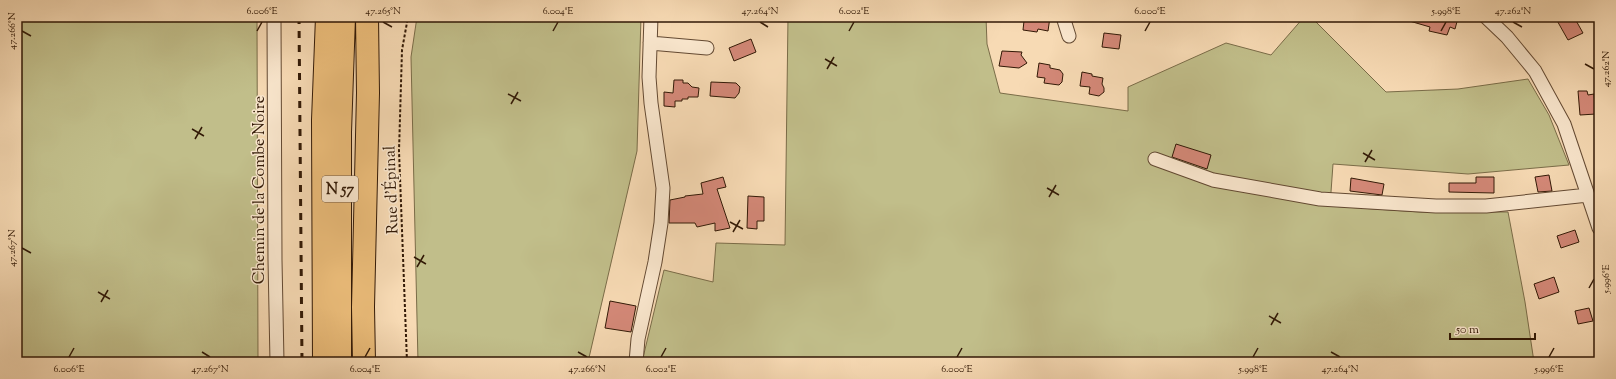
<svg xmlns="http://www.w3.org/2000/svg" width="1616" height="379" font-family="'Sorts Mill Goudy',serif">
<rect width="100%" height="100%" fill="#f7dab4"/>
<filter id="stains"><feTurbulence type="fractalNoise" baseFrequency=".005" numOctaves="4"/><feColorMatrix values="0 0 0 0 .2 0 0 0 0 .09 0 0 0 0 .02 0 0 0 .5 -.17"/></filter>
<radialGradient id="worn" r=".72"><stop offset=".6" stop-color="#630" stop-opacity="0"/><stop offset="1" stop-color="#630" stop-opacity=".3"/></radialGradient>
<path fill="#c1be8a" stroke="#7a6c48" d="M17 17H257L258 362H17Z
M417 17H641L637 151 588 362H418L411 57Z
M788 17H986L987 44 1000 93 1128 111V87L1226 43 1271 55 1304 17H1311L1386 92 1458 89 1528 79 1549 115 1569 165 1468 174 1333 164 1330 206 1420 212H1508L1525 302 1534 362H642L664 270 713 282 716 243 785 245Z"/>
<path fill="#d58979" stroke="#321906" d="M1027 17H1050L1048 31 1038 29 1037 32 1023 30 1024 21H1026Z
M1406 17H1452L1458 18 1455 29 1450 27 1447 35 1429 31 1430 27 1406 20Z
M1555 17H1574L1583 33 1568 40Z
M1104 33 1121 35 1119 49 1102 47Z
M751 39 756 52 734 61 729 48Z
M1002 51 1022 52 1021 55 1027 63 1019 68 999 66Z
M1039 63 1050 65V68L1060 70 1063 74 1062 82 1059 85 1044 83 1045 78 1037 77Z
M1082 72 1092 74V76L1103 78 1102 84 1104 88V92L1099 96 1089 94 1090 87 1080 86Z
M674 80H683V83H688L692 87 699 88 698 97H688V99H682V101H675V107L664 106V92L673 93Z
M711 82 736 83 740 87 739 93 735 98 710 96Z
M1578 91H1587L1588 95 1594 94 1596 114 1580 115Z
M1176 144 1211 155 1207 169 1172 157Z
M1549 175 1552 191 1538 192 1535 177Z
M723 177 726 187 717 189 730 228 715 231V223L697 227 695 223H669L670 200 685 197V196L703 194 701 183Z
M1476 177H1494V193L1449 192V183H1476Z
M1351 178 1384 184 1382 195 1350 191Z
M748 196 764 197V221H757V229L747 228Z
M1575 230 1579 242 1561 248 1557 236Z
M1554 277 1559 292 1539 299 1534 284Z
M610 301 636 306 631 332 605 328Z
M1589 308 1593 321 1578 324 1575 311Z"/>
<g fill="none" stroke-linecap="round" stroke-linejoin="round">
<defs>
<path id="street" d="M274 17 275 260 277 362
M1063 17 1069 36
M1486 17 1507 37 1535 71 1564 124 1599 228
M650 43 707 48
M1155 159 1213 180 1320 199 1436 206H1486L1588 195
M636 362 638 339 655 262 661 223 663 188 651 103 649 77 651 17"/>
<path id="highway" d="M324 362 323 120 327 17
M340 362V132L344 17
M364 362 363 307 368 93 367 17"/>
</defs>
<use href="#street" stroke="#634932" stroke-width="15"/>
<use href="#highway" stroke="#321906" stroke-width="24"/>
<path stroke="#321906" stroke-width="2" stroke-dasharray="3 2" stroke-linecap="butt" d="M407 362 399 151 402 50 408 17"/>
<use href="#street" stroke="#fae7ce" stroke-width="13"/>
<use href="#highway" stroke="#ecbd7a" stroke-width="22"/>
<path stroke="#321906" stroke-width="3" stroke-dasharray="7 7" stroke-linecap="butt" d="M299 17 302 362"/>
</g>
<path fill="none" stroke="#321906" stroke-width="1.5" d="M383 22 392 27M760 22 768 27M1513 22 1522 27M22 31 31 36M257 31 262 22M553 31 558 22M849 31 854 22M1145 31 1150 22M1441 31 1446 22M825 59 837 66M1585 64 1594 69M827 69 834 57M508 94 521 101M511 104 518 92M192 129 204 136M195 139 202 127M1363 153 1375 160M1365 162 1372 150M1047 188 1059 195M1049 197 1056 185M730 222 743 229M733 232 740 220M22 248 31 253M414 257 426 264M417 267 424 255M1589 288 1594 279M98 292 110 299M101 302 108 290M1269 316 1281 323M1271 325 1278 313M202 352 210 357M578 352 587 357M1331 352 1340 357M69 357 74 348M365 357 370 348M661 357 666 348M957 357 962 348M1253 357 1258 348M1549 357 1554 348"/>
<g text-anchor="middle" stroke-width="3" stroke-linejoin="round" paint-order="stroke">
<rect fill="#fae7ce" stroke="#6e5742" stroke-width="1" x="322" y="176" width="36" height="26" rx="3"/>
<g font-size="15" font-weight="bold" fill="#321906">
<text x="340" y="194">N 57</text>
</g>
<g font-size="16" fill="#321906" stroke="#fae7ce">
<text transform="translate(258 190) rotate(-90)" y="6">Chemin de la Combe Noire</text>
<text transform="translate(390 190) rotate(-92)" y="6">Rue d'Épinal</text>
</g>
</g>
<rect width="1616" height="379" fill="none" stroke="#f7dab4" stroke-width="44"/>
<path d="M1450 333v6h85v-6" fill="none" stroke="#321906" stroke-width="2"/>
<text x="1456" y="333" font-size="12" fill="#321906" stroke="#fae7ce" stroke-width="3" paint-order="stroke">50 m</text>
<rect x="22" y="22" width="1572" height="335" fill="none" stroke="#321906" stroke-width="1.5"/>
<g font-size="10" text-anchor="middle" fill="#321906">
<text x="262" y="14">6.006°E</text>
<text x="383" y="14">47.265°N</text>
<text x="558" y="14">6.004°E</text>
<text x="760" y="14">47.264°N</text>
<text x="854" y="14">6.002°E</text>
<text x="1150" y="14">6.000°E</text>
<text x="1446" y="14">5.998°E</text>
<text x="1513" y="14">47.262°N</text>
<text transform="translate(11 31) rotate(-90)" y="4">47.266°N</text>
<text transform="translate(1605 69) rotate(-90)" y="4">47.262°N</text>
<text transform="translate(11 248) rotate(-90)" y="4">47.267°N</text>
<text transform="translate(1605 279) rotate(-90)" y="4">5.996°E</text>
<text x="69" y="372">6.006°E</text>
<text x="210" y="372">47.267°N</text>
<text x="365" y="372">6.004°E</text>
<text x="587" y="372">47.266°N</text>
<text x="661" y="372">6.002°E</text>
<text x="957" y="372">6.000°E</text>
<text x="1253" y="372">5.998°E</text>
<text x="1340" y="372">47.264°N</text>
<text x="1549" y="372">5.996°E</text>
</g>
<rect width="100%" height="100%" filter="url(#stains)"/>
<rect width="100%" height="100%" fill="url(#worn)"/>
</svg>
